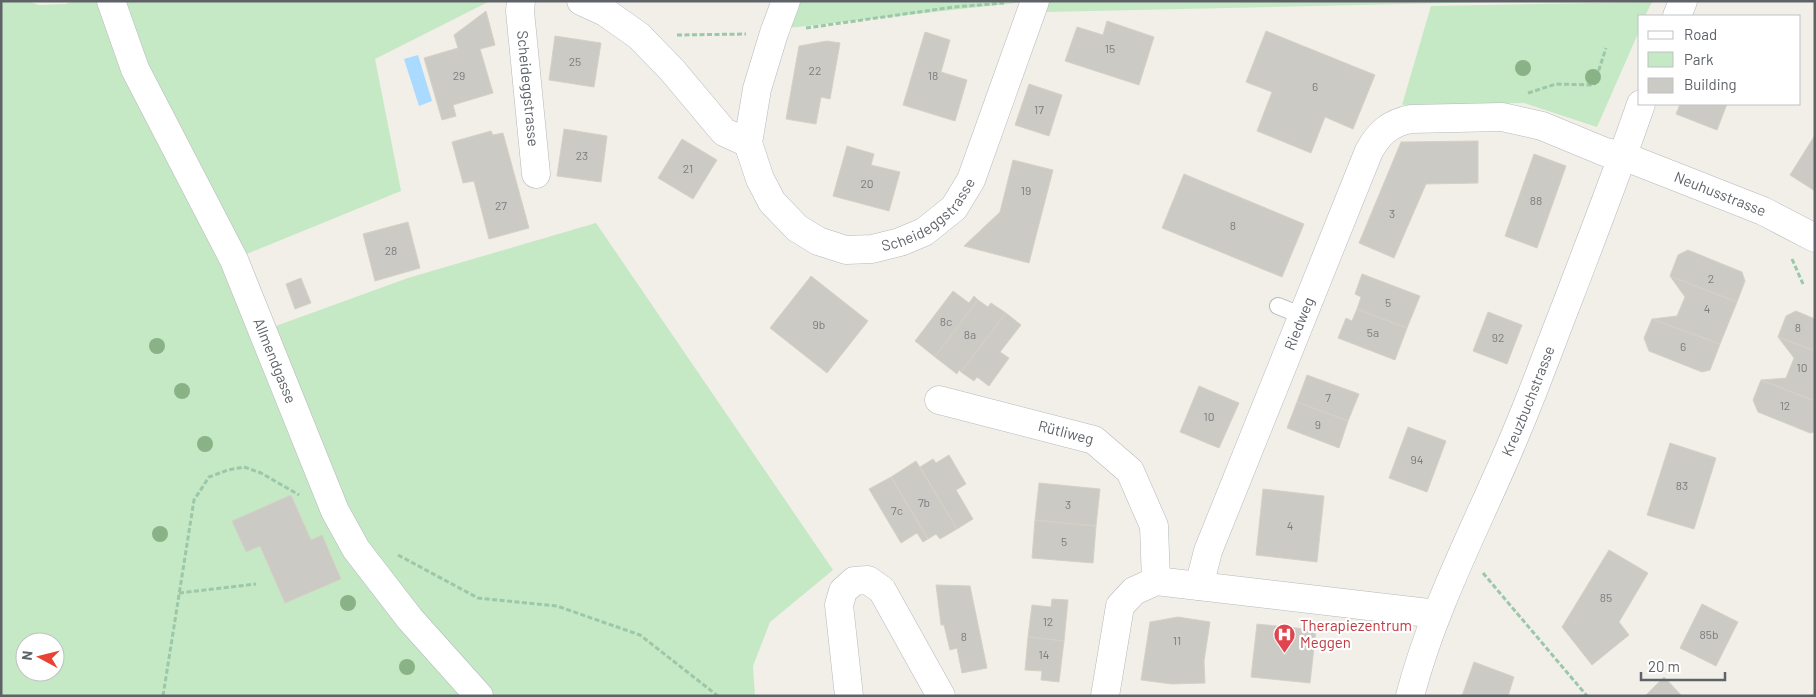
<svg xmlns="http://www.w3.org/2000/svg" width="1816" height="697" font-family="Barlow,sans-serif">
<rect width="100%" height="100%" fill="#f1efe8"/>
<path fill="#c5e8c5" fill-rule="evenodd" d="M1 1H28L39 5 66 4 72 1H105L273 327 408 278 596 223 833 570 770 622 753 666 755 696H1ZM25 642H55V672H25Z
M117 1H490L375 59 401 191 239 257Z
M791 1H1540L1045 12 1025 2 788 28Z
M1652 2 1645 16H1640V29L1597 127 1524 103 1402 105 1431 6Z"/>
<path fill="#aadaff" d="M418 55 432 101 419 106 404 59Z"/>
<path fill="#cccac5" stroke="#d6d1c6" d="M486 11 495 45 480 49 493 93 453 105 456 116 442 120 424 58 458 48 454 35Z
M1107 21 1154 37 1139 85 1065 61 1077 27 1103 35Z
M1266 31 1375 75 1353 129 1325 117 1311 153 1257 131 1272 92 1246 82Z
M925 32 950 40 941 72 967 80 955 121 903 105Z
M555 36 601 43 594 87 549 80Z
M827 41 840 43 830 99 821 97 816 124 786 119 799 46Z
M1029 84 1062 95 1049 136 1015 125Z
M1680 104H1727L1717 130 1676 114Z
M564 129 607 136 601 182 557 176Z
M491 131 493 135 503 133 529 228 489 239 474 181 463 183 452 142Z
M1815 135V191L1790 175Z
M682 139 717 160 693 199 658 178Z
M1478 141V183L1426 184 1394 258 1359 243 1401 142Z
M847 146 874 154 871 165 900 172 889 211 833 196Z
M1534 154 1566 166 1537 248 1505 236Z
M1013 160 1053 170 1029 263 964 246 1000 212Z
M1184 174 1304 224 1282 277 1162 228Z
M408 222 420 268 375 281 363 234Z
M1688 250 1742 272 1745 281 1737 302 1670 276 1678 255Z
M1362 274 1420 296 1407 328 1357 309 1361 297 1355 294Z
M811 276 868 321 827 373 770 328Z
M1670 276 1737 302 1720 344 1652 319 1677 316 1685 297Z
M301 278 311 303 295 309 286 284Z
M953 291 969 303 974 296 978 300 935 357 915 341Z
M978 300 988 307 991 303 1006 313 961 372 959 370 957 374 935 357Z
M1357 309 1407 328 1395 360 1338 338 1346 318 1352 321Z
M1796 311 1815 319V351L1778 337 1786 316Z
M1488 312 1522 325 1507 364 1473 351Z
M1006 313 1021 325 1000 352 1009 358 989 386 977 377 974 381 961 372Z
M1652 319 1720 344 1710 370 1702 372 1649 351 1644 338Z
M1778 337 1815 351V401L1761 380 1786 378 1794 358Z
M1307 375 1359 394 1348 421 1297 402Z
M1761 380 1815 401V432L1810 433 1758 412 1753 400Z
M1199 386 1239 403 1219 448 1180 432Z
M1297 402 1348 421 1339 448 1287 428Z
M1408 427 1446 441 1427 492 1389 478Z
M1670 443 1716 458 1694 529 1647 515Z
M949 455 966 484 956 490 973 519 957 529 920 467 933 459 936 463Z
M916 461 957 529 940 539 936 534 928 539 891 477Z
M891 477 928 539 923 542 917 533 901 543 869 489Z
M1039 483 1100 489 1096 526 1035 520Z
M1263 489 1324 496 1317 562 1256 555Z
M291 495 311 540 322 535 341 579 285 603 260 546 246 552 232 521Z
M1035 520 1096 526 1093 563 1032 558Z
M1609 550 1648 573 1619 622 1629 635 1592 665 1562 627Z
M936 585 970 586 987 668 962 673 957 648 950 650 944 625H941Z
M1052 599 1068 600 1064 641 1028 637 1032 605 1051 607Z
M1702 604 1738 622 1716 666 1680 648Z
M1178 617 1210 622 1204 661 1205 683 1172 684 1141 680 1150 622Z
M1257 624 1316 630 1310 683 1251 677Z
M1028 637 1064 641 1059 682 1041 680 1042 671 1025 670Z
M1474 662 1514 677 1508 696H1462Z
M1664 677 1682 696H1645Z"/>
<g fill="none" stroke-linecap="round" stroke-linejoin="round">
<defs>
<path id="service" d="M1278 306 1303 316"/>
<g id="minor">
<path id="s1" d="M111 1 135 69 234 260 335 511 356 549 410 619 479 696"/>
<path id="s2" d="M521 1 520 11 536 174"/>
<path d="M581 1 605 12 639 36 672 70 724 132 748 143"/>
<path id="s3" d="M786 1 774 33 757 89 748 143 760 179 772 202 797 228 818 241 846 250 872 249 900 242 924 232 954 208 971 180 1035 1"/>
<path id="s4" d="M939 400 1094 440 1130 471 1154 526 1156 581"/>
<path id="s5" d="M1199 586 1208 551 1369 151C1379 133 1390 123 1411 119L1502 117 1542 126 1605 152 1623 156 1763 211 1815 238"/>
<path d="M849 696 839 605 843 591 854 581 868 580 882 590 941 696"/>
<path d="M1105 696 1120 606 1134 591 1156 581 1437 614"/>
</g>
<g id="tertiary">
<path d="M1677 16 1683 1"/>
<path id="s6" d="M1410 696C1434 604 1480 520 1516 433 1535 388 1552 341 1570 295 1594 232 1619 168 1641 104"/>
</g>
</defs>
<use href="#service" stroke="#b5b8bc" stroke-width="18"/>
<use href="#minor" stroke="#b5b8bc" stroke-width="29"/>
<use href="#tertiary" stroke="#b5b8bc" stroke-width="29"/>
<path stroke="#9cc7a9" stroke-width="3" stroke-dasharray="5 2.5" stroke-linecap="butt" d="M806 28 954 7 1004 3
M677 35 746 34
M1528 93 1556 84 1594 85 1606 48
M1792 259 1803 284
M398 555 478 598 557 606 640 635 718 696
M1483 573 1587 696
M179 593 256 584
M163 696 194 500 209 477 228 470 244 467 261 473 299 495"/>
<use href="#service" stroke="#fff" stroke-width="16"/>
<use href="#minor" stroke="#fff" stroke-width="28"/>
<use href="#tertiary" stroke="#fff" stroke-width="28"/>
</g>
<g fill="#89b387">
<circle cx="1523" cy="68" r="8"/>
<circle cx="1593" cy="77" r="8"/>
<circle cx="157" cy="346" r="8"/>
<circle cx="182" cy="391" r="8"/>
<circle cx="205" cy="444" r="8"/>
<circle cx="160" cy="534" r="8"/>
<circle cx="348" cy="603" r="8"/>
<circle cx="407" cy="667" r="8"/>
</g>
<defs>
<symbol id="hospital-pin" viewBox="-11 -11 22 30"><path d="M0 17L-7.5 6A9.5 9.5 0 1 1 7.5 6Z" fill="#e0444e" stroke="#fff"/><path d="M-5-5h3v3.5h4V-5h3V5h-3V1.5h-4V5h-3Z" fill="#fff"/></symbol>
</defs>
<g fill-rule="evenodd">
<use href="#hospital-pin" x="1272" y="622" width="25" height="34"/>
</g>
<g text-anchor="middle" stroke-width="4.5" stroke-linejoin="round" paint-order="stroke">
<g font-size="12" fill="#7a7d7f">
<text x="1110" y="53">15</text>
<text x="575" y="66">25</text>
<text x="815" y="75">22</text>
<text x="459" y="80">29</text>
<text x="933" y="80">18</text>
<text x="1315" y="91">6</text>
<text x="1039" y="114">17</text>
<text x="582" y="160">23</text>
<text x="688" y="173">21</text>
<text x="867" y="188">20</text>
<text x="1026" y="195">19</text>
<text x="1536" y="205">88</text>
<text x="501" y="210">27</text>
<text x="1392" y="218">3</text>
<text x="1233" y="230">8</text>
<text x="391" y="255">28</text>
<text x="1711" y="283">2</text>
<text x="1388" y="307">5</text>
<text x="1707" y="313">4</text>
<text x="946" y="326">8c</text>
<text x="819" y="329">9b</text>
<text x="1798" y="332">8</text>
<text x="1373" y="337">5a</text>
<text x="970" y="339">8a</text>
<text x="1498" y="342">92</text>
<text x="1683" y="351">6</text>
<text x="1802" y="372">10</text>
<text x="1328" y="402">7</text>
<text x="1785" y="410">12</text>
<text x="1209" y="421">10</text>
<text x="1318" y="429">9</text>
<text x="1417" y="464">94</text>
<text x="1682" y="490">83</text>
<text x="924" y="507">7b</text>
<text x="1068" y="509">3</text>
<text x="897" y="515">7c</text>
<text x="1290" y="530">4</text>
<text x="1064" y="546">5</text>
<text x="1606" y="602">85</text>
<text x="1048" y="626">12</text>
<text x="1709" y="639">85b</text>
<text x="964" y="641">8</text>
<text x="1177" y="645">11</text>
<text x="1044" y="659">14</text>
</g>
<g font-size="15" fill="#5f6368" stroke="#fff">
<text dy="5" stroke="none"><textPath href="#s2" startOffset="88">Scheideggstrasse</textPath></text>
<text dy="5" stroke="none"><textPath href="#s5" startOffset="845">Neuhusstrasse</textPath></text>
<text dy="5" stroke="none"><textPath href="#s3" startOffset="396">Scheideggstrasse</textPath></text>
<text dy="5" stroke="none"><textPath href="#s5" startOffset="281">Riedweg</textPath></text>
<text dy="5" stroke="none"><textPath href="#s1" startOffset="396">Allmendgasse</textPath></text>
<text dy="5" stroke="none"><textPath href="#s6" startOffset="318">Kreuzbuchstrasse</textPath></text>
<text dy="5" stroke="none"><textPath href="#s4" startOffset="131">Rütliweg</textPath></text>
</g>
<g font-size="15" fill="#be3a42" stroke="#fff" text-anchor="start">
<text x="1300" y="631">Therapiezentrum<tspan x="1300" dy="17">Meggen</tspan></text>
</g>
</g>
<rect width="1816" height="697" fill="none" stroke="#5f6368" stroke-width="5"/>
<rect x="1638" y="15" width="162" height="90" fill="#ffffff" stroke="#bfc1c3"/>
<rect x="1648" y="31" width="25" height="8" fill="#ffffff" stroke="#bfc1c3"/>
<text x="1684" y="40" font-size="15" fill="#5f6368">Road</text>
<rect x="1648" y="52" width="25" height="15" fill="#c5e8c5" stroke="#bfc1c3"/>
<text x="1684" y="65" font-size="15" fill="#5f6368">Park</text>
<rect x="1648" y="78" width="25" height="15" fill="#cccac5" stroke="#bfc1c3"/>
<text x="1684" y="90" font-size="15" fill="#5f6368">Building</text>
<g transform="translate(40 657) rotate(277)"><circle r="24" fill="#ffffff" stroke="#bfc1c3"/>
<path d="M0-4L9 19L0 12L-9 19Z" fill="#ea4335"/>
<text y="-8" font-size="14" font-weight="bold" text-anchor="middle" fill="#5f6368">N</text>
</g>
<path d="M1641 672v8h84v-8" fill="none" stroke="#5f6368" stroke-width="2.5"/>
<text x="1648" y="672" font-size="15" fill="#5f6368" stroke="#ffffff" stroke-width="4" paint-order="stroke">20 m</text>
</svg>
